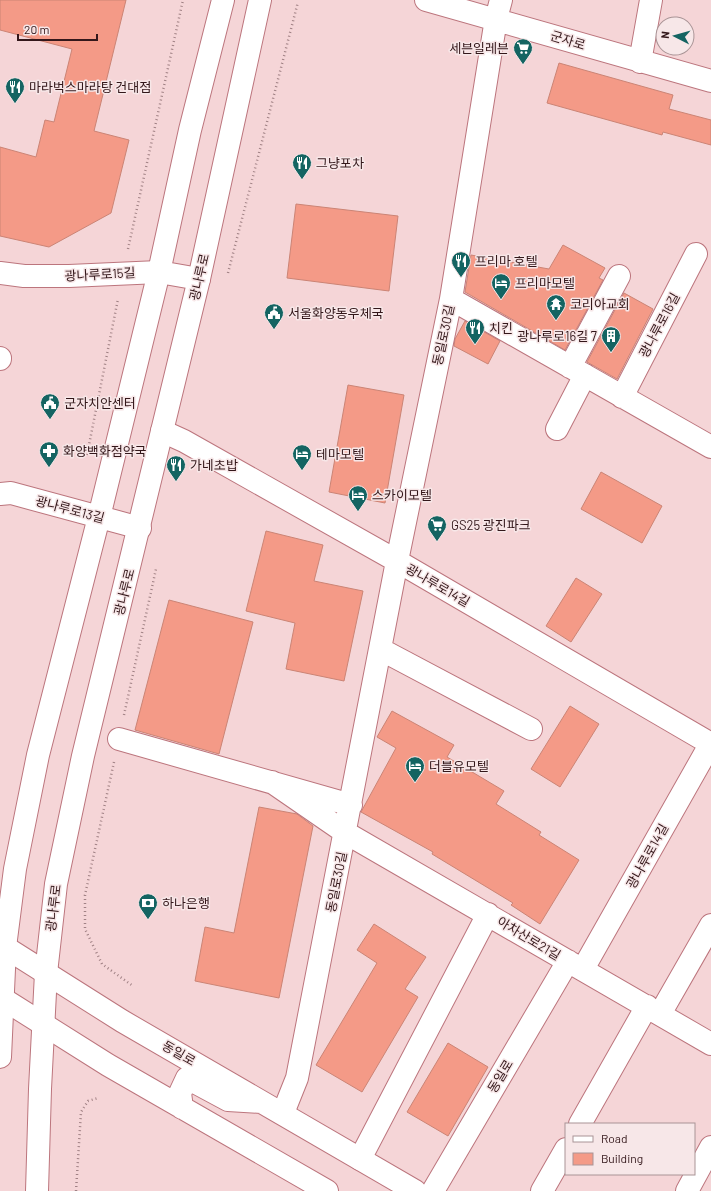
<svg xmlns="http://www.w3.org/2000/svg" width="711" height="1191" font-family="Barlow,'Noto Sans KR',sans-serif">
<rect width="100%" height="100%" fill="#f5d5d7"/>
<path fill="#f49a87" stroke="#cb8475" d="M0 0H126L94 131 129 140 111 213 49 247 0 236V147L36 157 45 120 54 122 72 49 0 30Z
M559 63 673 95 669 109 711 120V145L663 132 662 135 547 103Z
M296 204 398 216 389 291 287 278Z
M563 245 605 268 599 278 603 280 565 350 465 292 471 255 549 269Z
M624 293 653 309 617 379 587 362Z
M465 321 500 341 488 364 454 346 455 339Z
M348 385 404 395 385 503 329 492Z
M601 472 662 506 642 543 581 509Z
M266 531 323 545 314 581 363 591 344 681 286 669 295 623 246 611Z
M576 578 602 594 571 642 546 626Z
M169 600 253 622 219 754 135 730Z
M570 706 599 724 560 787 531 769Z
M392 711 454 745 447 757 504 791 496 804 541 832 539 835 579 860 540 924 511 905 513 903 432 854 433 852 361 812 396 748 377 737Z
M259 807 297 814 313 826 279 998 195 981 205 927 234 933Z
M374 924 426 957 405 989 418 997 362 1092 316 1065 377 963 357 950Z
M448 1043 488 1067 448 1136 407 1112Z"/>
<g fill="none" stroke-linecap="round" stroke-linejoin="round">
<defs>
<path id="street" d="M426 0 711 81
M640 62 651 0
M0 273 24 276H69L159 272 199 279
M451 299 711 447
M0 358V359
M570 367 619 276
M622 397 696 254
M557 429 585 375
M162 431 184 441 397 561 711 744
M0 494 11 493 140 528
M380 649 531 729
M119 739 351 805
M272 782 346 833 711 1044
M583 969 711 743
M660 1014 711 925
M283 1113 297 1078 397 561 451 299 496 19 501 0
M580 1124 647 1006
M360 1159 488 914
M433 1191 568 961
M542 1191 566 1149
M687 1191 711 1147"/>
<path id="secondary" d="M0 1057 5 947 15 869 38 755 99 517 159 272 190 130 223 0
M37 1191 40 1089 46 973 56 884 83 756 199 279 260 0"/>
<path id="primary" d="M0 944 122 1021 415 1191
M0 997 108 1065 327 1191
M182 1108 180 1093 187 1078 228 1100 261 1102"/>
</defs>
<use href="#street" stroke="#bc757d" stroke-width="24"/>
<use href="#secondary" stroke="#bc757d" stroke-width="24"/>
<use href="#primary" stroke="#bc757d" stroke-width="24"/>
<path stroke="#a18285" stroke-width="2.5" stroke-dasharray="1 3" stroke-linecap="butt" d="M128 249 183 0
M228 273 298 2
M87 455 118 299
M124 715 156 569
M114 762 85 895V929L102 964 133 986
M76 1191 81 1112 88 1101 98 1098"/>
<use href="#street" stroke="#fff" stroke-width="22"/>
<use href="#secondary" stroke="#fff" stroke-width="22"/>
<use href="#primary" stroke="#fff" stroke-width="22"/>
</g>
<defs>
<symbol id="supermarket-pin" viewBox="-11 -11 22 30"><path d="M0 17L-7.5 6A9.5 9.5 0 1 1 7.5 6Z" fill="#146462" stroke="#f7e7e8"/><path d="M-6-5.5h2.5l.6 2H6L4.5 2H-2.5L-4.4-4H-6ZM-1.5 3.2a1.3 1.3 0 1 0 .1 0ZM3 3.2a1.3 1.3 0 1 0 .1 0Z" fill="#fff"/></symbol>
<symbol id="restaurant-pin" viewBox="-11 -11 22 30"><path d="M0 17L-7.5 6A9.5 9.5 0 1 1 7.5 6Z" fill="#146462" stroke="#f7e7e8"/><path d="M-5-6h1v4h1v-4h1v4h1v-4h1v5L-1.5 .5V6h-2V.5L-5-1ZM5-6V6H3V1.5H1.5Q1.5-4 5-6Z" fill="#fff"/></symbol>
<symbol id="hotel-pin" viewBox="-11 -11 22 30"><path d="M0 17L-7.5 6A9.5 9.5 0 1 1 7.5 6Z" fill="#146462" stroke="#f7e7e8"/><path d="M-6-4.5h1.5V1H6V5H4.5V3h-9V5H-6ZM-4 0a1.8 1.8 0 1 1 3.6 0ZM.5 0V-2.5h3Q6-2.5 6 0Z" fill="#fff"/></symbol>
<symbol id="temple-pin" viewBox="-11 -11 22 30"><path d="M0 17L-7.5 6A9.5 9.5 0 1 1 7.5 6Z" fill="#146462" stroke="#f7e7e8"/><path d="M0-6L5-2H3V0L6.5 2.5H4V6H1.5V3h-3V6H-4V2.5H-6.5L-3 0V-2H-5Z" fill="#fff"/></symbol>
<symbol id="civic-pin" viewBox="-11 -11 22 30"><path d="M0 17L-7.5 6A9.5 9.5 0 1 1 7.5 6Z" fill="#146462" stroke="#f7e7e8"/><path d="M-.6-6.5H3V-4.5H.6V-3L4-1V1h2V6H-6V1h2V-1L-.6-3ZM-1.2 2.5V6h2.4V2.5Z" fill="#fff"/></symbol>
<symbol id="building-pin" viewBox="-11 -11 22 30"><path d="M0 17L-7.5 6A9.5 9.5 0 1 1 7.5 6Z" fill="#146462" stroke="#f7e7e8"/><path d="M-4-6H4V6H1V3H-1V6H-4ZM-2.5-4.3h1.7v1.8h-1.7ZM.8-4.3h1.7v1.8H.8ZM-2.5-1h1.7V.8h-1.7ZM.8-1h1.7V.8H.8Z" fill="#fff"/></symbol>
<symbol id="pharmacy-pin" viewBox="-11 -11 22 30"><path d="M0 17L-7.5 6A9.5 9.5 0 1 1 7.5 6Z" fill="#146462" stroke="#f7e7e8"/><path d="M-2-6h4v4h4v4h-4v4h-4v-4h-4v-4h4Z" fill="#fff"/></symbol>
<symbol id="bank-pin" viewBox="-11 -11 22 30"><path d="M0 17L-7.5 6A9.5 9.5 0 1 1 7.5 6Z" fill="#146462" stroke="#f7e7e8"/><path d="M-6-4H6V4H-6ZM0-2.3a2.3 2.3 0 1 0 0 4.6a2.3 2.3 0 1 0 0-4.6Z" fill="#fff"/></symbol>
</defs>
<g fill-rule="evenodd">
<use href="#supermarket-pin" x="512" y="37" width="22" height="30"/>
<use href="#restaurant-pin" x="4" y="76" width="22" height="30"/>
<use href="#restaurant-pin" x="291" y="152" width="22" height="30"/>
<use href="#restaurant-pin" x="450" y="250" width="22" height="30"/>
<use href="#hotel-pin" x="490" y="272" width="22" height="30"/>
<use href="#temple-pin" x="545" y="293" width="22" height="30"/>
<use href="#civic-pin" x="263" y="302" width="22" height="30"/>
<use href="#restaurant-pin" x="464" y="317" width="22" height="30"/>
<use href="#building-pin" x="600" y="325" width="22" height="30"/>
<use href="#civic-pin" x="39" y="392" width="22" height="30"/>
<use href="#pharmacy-pin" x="38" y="440" width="22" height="30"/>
<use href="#hotel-pin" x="291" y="443" width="22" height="30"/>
<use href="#restaurant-pin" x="165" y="454" width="22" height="30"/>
<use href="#hotel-pin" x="347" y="484" width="22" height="30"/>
<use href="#supermarket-pin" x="426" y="514" width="22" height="30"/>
<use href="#hotel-pin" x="404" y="755" width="22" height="30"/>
<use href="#bank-pin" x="137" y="892" width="22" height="30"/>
</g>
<g text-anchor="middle" stroke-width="3" stroke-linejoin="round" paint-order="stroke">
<g font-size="13" fill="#33171a" stroke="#f7e7e8">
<text transform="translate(568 40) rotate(17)" y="5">군자로</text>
<text transform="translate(100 274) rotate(-3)" y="5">광나루로15길</text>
<text transform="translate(199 277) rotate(-77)" y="5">광나루로</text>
<text transform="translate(659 325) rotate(-62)" y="5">광나루로16길</text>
<text transform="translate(443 335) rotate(-78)" y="5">동일로30길</text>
<text transform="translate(70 509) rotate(15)" y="5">광나루로13길</text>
<text transform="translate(438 585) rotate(30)" y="5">광나루로14길</text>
<text transform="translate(124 592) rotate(-76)" y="5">광나루로</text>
<text transform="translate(647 856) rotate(-61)" y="5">광나루로14길</text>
<text transform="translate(336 882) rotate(-79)" y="5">동일로30길</text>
<text transform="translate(53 908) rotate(-83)" y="5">광나루로</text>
<text transform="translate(529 938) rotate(31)" y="5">아차산로21길</text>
<text transform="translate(179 1053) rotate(30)" y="5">동일로</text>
<text transform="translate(500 1076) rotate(-59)" y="5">동일로</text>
</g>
<g font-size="13" fill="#33171a" stroke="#f7e7e8" text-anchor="start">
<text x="509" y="53" text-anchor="end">세븐일레븐</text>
<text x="29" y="92">마라벅스마라탕 건대점</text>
<text x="316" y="168">그냥포차</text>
<text x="475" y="266">프리마 호텔</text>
<text x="515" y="288">프리마모텔</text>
<text x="570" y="309">코리아교회</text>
<text x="288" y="318">서울화양동우체국</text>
<text x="489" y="333">치킨</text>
<text x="597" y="341" text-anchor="end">광나루로16길 7</text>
<text x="64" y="408">군자치안센터</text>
<text x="63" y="456">화양백화점약국</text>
<text x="316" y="459">테마모텔</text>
<text x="190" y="470">가네초밥</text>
<text x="372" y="500">스카이모텔</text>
<text x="451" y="530">GS25 광진파크</text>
<text x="429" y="771">더블유모텔</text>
<text x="162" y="908">하나은행</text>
</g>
</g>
<rect x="565" y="1123" width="130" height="52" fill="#f7e7e8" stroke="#a99496"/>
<rect x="573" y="1136" width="20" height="6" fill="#ffffff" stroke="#a99496"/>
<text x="601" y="1143" font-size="12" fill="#33171a">Road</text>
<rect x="573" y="1153" width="20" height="12" fill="#f49a87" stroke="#a99496"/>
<text x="601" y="1163" font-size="12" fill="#33171a">Building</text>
<g transform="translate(675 36) rotate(276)"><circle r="19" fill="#f7e7e8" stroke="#a99496"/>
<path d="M0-3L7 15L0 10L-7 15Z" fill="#146462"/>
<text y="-6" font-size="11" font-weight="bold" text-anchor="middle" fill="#33171a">N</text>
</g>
<path d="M18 34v6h79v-6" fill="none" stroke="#33171a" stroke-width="2"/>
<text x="24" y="34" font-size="12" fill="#33171a" stroke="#f7e7e8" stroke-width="3" paint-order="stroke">20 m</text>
</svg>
